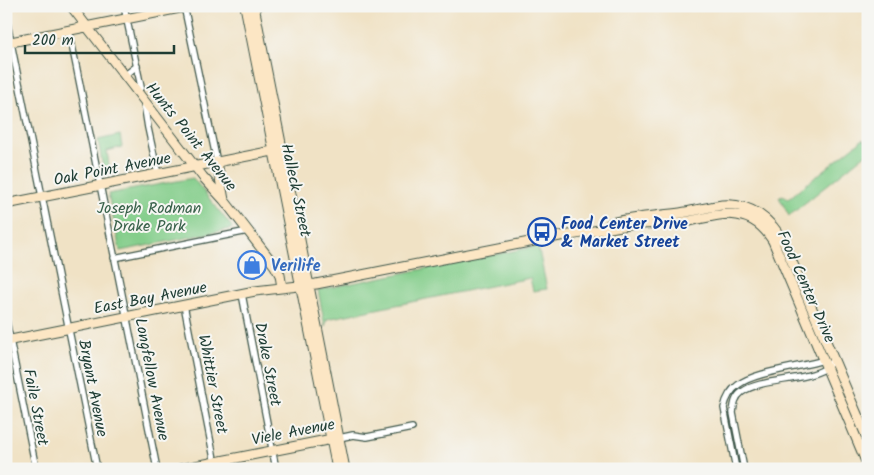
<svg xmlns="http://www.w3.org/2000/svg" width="874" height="475" font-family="Kalam,sans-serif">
<rect width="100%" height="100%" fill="#f6f6f2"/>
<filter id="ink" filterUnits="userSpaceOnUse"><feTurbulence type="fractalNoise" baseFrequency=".02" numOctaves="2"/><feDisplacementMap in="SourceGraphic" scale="10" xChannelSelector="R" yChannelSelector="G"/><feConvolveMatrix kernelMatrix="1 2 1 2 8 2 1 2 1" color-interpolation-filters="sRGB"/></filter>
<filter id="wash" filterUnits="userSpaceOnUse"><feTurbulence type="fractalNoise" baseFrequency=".0096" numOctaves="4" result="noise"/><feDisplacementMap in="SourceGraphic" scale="20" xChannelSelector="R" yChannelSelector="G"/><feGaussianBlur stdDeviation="1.12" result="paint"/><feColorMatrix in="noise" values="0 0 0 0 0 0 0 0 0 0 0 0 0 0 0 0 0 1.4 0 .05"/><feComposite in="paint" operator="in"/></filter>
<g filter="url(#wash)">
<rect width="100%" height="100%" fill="#f0e2c5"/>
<path fill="#83cd8a" stroke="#51855f" d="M120 135 122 147 107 151 110 172 104 173 98 140Z
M863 139 868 144V152L789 216 779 197 783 195 788 199Z
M193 178 232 227 231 229 120 251 108 194Z
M538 246 547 289 533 291 530 278 327 319 325 327 318 290Z"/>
</g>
<g filter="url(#ink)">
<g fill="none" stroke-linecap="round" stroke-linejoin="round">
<defs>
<path id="street" d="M124 6 141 87 137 92
M184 6 217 162
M6 18 97 469
M69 30 157 469
M124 76 137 66
M144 103 148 128 158 174
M114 258 248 231
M242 294 276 469
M184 305 216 469
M6 320 36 469
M339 438 353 435 367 437 412 428
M736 469 724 408C726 399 731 390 738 385 753 372 802 367 824 360
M744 469 733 413C734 404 735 397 742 392 761 378 804 382 826 368 829 366 831 362 833 359"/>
<path id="secondary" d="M71 6 203 177 224 200 275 266 280 275 282 288
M245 6 337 469
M254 6 345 469
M6 43 190 6
M217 162 224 200
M6 204 278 150
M611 223C634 217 657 216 680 213 694 211 708 207 722 205 750 202 772 220 784 243L868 440
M6 341 255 291 316 284 560 236C583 234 606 228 629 225 647 223 665 224 683 222 701 220 718 212 737 215 753 217 765 228 773 241L868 466
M180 469 337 438"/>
</defs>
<use href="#street" stroke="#3e564a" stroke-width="8"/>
<use href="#secondary" stroke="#3e564a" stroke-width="11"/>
<use href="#street" stroke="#fff" stroke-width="5.5"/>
<use href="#secondary" stroke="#fce6c4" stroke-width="9"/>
</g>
</g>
<defs>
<symbol id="bus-ring" viewBox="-11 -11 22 22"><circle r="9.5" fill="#f6f6f2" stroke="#1a4fb4" stroke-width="1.5"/><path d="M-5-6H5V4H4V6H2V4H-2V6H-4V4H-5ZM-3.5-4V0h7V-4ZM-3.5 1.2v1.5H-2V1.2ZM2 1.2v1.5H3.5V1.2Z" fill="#1a4fb4"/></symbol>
<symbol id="shop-ring" viewBox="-11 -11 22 22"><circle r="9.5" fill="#f6f6f2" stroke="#3f7fe0" stroke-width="1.5"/><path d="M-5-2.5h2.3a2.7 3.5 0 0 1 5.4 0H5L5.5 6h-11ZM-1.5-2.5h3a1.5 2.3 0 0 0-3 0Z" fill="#3f7fe0"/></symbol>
</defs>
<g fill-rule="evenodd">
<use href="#bus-ring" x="526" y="216" width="32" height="32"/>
<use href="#shop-ring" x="236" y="249" width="32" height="32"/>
</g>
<g text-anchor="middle" stroke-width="4" stroke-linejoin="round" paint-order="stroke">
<g font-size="16" fill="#1f3d34" stroke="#f6f6f2">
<text transform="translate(192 136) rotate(51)" y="6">Hunts Point Avenue</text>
<text transform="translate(112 168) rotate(-11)" y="6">Oak Point Avenue</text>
<text transform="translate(297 190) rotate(78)" y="6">Halleck Street</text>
<text transform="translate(807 286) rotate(66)" y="6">Food Center Drive</text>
<text transform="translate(150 297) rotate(-11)" y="6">East Bay Avenue</text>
<text transform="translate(269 364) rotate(79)" y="6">Drake Street</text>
<text transform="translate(153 379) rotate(79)" y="6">Longfellow Avenue</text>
<text transform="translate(214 384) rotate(79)" y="6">Whittier Street</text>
<text transform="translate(94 388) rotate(79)" y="6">Bryant Avenue</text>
<text transform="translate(37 407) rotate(79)" y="6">Faile Street</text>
<text transform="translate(293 431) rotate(-11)" y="6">Viele Avenue</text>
</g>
<g font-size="16" fill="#38614a" stroke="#f6f6f2">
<text x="149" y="213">Joseph Rodman<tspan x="149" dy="18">Drake Park</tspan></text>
</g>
<g font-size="16" font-weight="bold" fill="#164399" stroke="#f6f6f2" text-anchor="start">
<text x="561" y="229">Food Center Drive<tspan x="561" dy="18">&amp; Market Street</tspan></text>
</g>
<g font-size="16" font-weight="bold" fill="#366cbe" stroke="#f6f6f2" text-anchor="start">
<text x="271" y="271">Verilife</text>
</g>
</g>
<rect width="874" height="475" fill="none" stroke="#f6f6f2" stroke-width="25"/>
<path d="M25 45v8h149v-8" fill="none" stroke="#1f3d34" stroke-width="2.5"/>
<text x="32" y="45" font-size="15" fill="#1f3d34" stroke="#f6f6f2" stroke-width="4" paint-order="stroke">200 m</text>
</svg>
